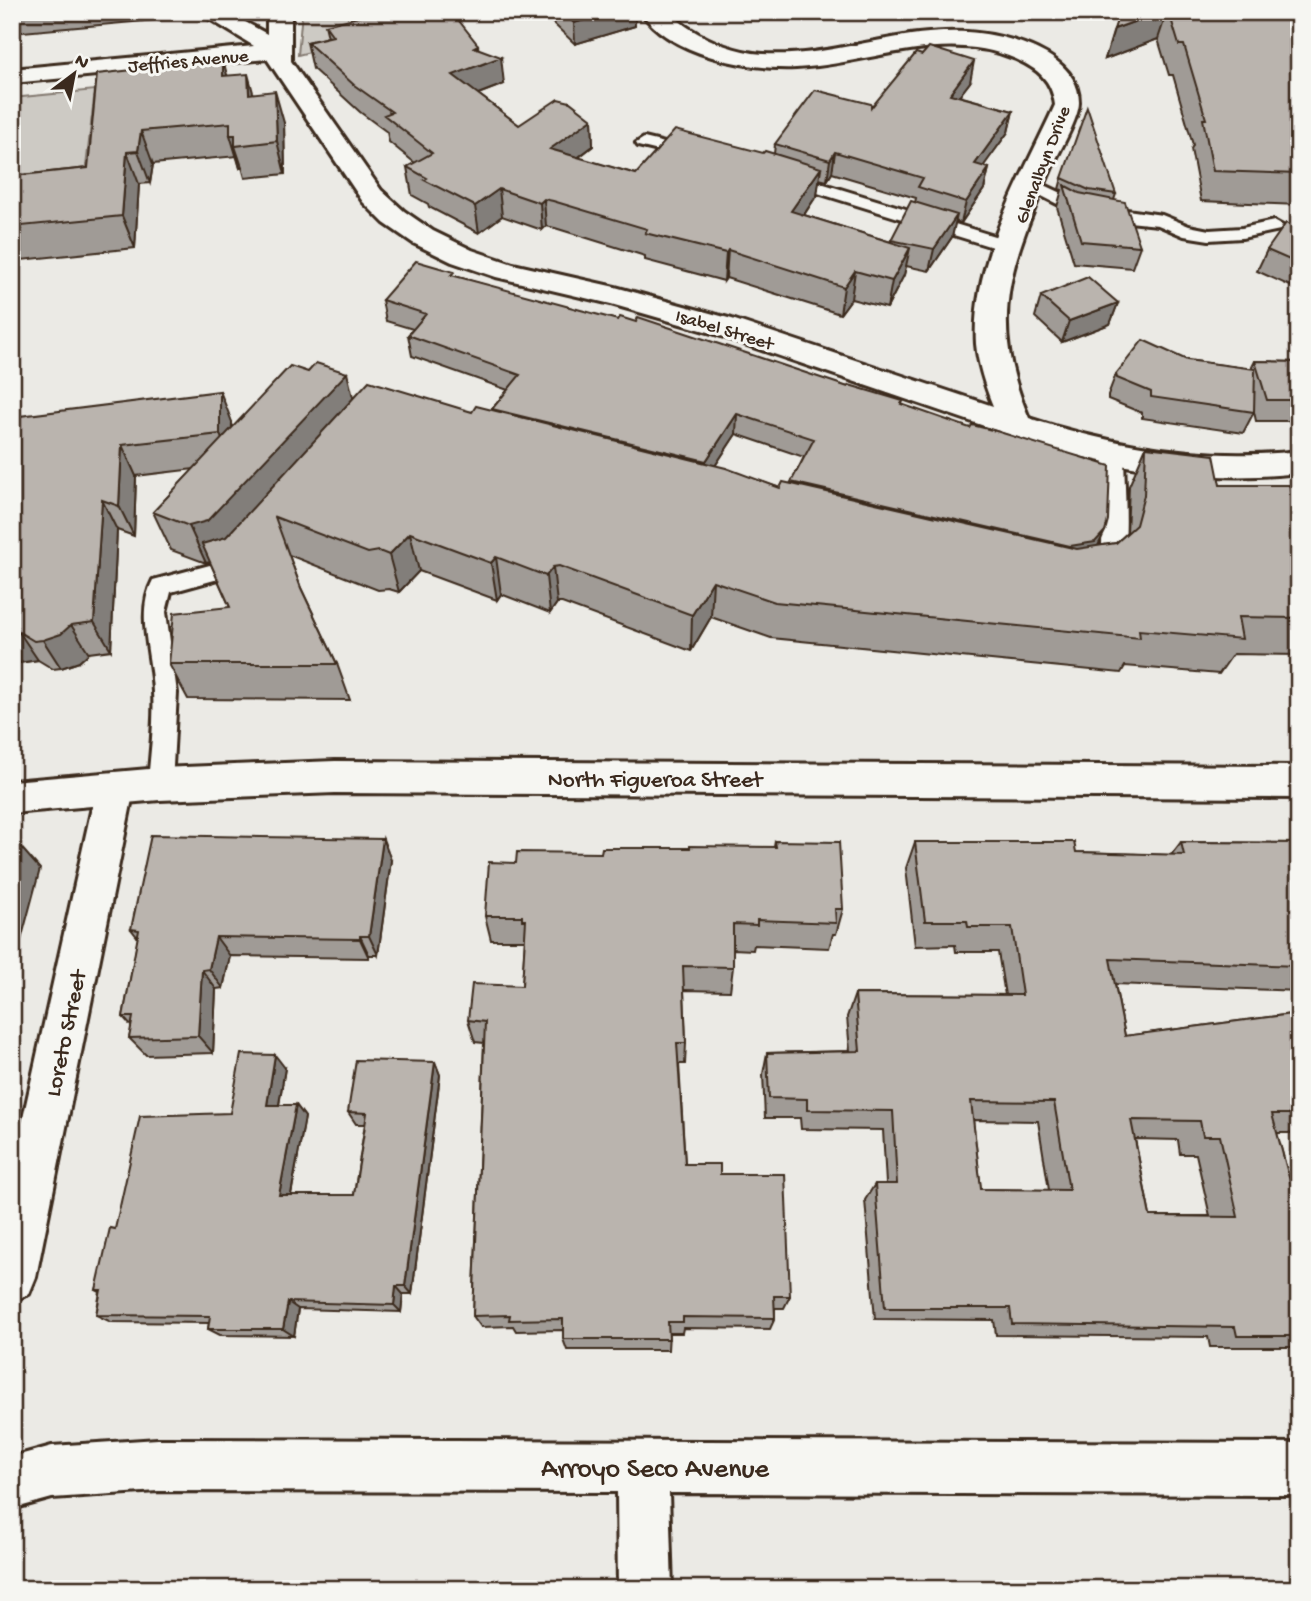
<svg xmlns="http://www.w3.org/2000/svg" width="1311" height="1601" font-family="'Gochi Hand',sans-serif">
<rect width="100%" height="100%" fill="#ebeae5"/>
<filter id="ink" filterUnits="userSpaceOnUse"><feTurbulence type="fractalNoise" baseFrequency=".0143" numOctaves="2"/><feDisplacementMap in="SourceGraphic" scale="14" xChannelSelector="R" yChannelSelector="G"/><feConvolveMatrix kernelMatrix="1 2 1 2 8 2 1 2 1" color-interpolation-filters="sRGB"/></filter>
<g filter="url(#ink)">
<path fill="#cdcac4" stroke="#847a71" stroke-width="2" d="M302 12H470L298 55Z
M95 90 83 192 12 200V98Z"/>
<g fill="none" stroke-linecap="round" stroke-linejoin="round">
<defs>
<path id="lane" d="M644 138 698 151 700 154 692 159 638 146 636 143Z
M788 173 1014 242 1017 246 1014 250H1002L782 182 780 178Z
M1034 180 1085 204 1162 215 1189 226 1209 230 1242 228 1274 221 1283 226 1280 230 1242 238 1209 240 1184 236 1158 225 1100 219 1073 212 1028 189 1026 185 1028 181Z
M1114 447 1124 454C1124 476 1128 529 1124 548 1120 562 1101 578 1087 574L1084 568 1102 546 1104 454Z
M241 549 249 551 252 557 240 573 171 592 166 612 177 693 172 784 169 791 160 794 151 791 148 784C150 754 155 722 153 692 152 656 135 614 153 580L225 561 233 551Z"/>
<path id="street" d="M198 12H227L267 34V12H291V61L381 190 404 211 433 231 472 250 513 264 615 287 732 319 993 406C985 386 978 365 976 344 971 261 1022 178 1055 105 1052 80 1038 69 1016 59 943 28 871 64 796 68 748 70 670 55 641 12 648 12 660 10 667 13 674 15 682 24 689 28 711 42 736 52 763 54 832 58 898 28 967 32 1005 34 1079 53 1079 102 1079 118 1060 150 1053 165 1012 260 986 318 1029 418 1117 447 1206 461 1299 451V473C1213 483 1131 471 1049 448L712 333 611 304 496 277 452 262 413 243 384 223 363 202 267 59 12 83V69L254 46Z
M115 773 129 778 134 789 36 1277 29 1294 12 1301V1168L96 789 101 778Z
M158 1439 1299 1443V1495L669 1493 672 1589H618L617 1492 158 1491 52 1498 12 1509V1457L52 1446Z"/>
<path id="secondary" d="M335 761 1299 766V798L335 793 160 800 12 813V781L160 768Z"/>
</defs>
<use href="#lane" stroke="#3b2a1e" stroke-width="6"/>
<use href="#street" stroke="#3b2a1e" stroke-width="6"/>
<use href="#secondary" stroke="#3b2a1e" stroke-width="6"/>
<use href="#lane" fill="#f6f6f2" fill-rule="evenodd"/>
<use href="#street" fill="#f6f6f2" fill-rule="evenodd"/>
<use href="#secondary" fill="#f6f6f2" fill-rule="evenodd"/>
</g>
<path fill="#a09b96" stroke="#3b2a1e" stroke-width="2" fill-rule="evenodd" d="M12 12H188V17L12 33Z
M541 12H641V16L635 18V26L575 44Z
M1120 12H1299V205L1201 201 1191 149 1193 145 1173 75H1169L1158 39 1105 59Z
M325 25 478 45V48L504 84 478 94 519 125 592 119 593 146 578 158 636 174 763 153 774 154 775 144 871 108 970 82 959 96 1013 111 1008 132 983 166 989 168 984 189 961 223 955 221 952 237 929 271 906 266 904 275 887 308 851 299 840 314 726 278 724 281 645 260V256L555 228 546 226 542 230 502 216 479 233 429 207 428 204 412 195 407 167 415 163 389 142 387 132 360 112 313 69 307 42 328 37ZM832 173 916 198 915 203 891 240V242L804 215 817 195 819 179 827 181Z
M97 74 227 75 253 93 284 123 285 174 245 178 242 167 240 168 237 156 153 164 150 183 139 184 135 248 12 261V176L88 168Z
M1062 178 1116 194 1114 200 1140 246 1132 268 1074 263 1057 207 1062 190 1059 189Z
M1299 228V290L1257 271 1267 250Z
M454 276 848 387 903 401 902 404 1098 546 1116 543 1127 533 1129 486 1146 447 1220 485 1295 501 1299 496V655L1233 654 1219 674 1125 666 1121 673 771 638 711 617 691 651 562 603H557L550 613 501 594 497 600 419 571 399 592 389 589 378 590 289 555 301 588 337 664 350 700 188 699 169 664 230 607 210 562 206 563 171 550 153 512 194 469 136 476 134 536 117 530 111 650 89 653 79 662 61 668 53 669 38 660 12 664V417L232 422V428L353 399 472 412 493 410 492 409 508 390 412 356 408 335 413 329 386 321 382 300ZM736 434 804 457 791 484 780 488 715 466Z
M1041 296 1118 303 1110 324 1062 342 1035 317Z
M1187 360 1251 369 1255 361 1299 362V421H1256L1254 412 1243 433 1142 418V413L1108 399V395L1116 374Z
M775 841 843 909 836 934H833L829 948 754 945 753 950 733 949V967L730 991 684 990 686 1043 685 1064H679L685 1164 720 1174 790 1296 784 1308H775V1318L770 1329 683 1328 682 1333H669L668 1350H567L563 1339V1330L516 1331 513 1326 481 1327 473 1316 484 1043 475 1042 468 1020 522 986 525 940H491L485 916 516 863 601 853 690 848 774 847Z
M915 842 1076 852 1171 855 1181 842 1299 843V991L1115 984 1125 1036 1299 1013V1133H1277L1294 1196H1299V1344L1291 1347H1210L1208 1337 996 1335 994 1320 875 1319 865 1200 875 1184H886L883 1130 801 1129 800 1118H765L763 1074 767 1053 850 1051 847 1017 855 994 1005 995 998 952H956L955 945 915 946 906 868ZM973 1120 1038 1121 1049 1190 981 1189ZM1135 1139 1178 1140 1180 1154H1196L1210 1216H1150Z
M391 860 378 955H369V958L230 956 223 988 216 989 213 1053 146 1055 129 1038 132 1027 123 1017 138 938 131 929Z
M435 1062 440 1075 412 1294H403L401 1312 298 1309 294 1336 220 1335 208 1329 209 1323 111 1322 96 1315 100 1292 96 1290 115 1229 230 1113 285 1068 279 1105H296L305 1117 291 1195H354L365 1124H356L348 1112Z"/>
<path fill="#827e7a" stroke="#3b2a1e" stroke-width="2" d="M610 12H641V16L635 18V26L575 44 574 23Z
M1161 12H1167L1158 39 1105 59 1114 29Z
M478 45 480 65 501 57 504 84 457 102 453 75 474 47Z
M223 60 232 93 223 76Z
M974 61 970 82 945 115 950 94Z
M248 74 257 107 249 94Z
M275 91 284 123 285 174 277 141Z
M1013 111 1008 132 970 185 975 164Z
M592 119 593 146 552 177 550 149Z
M141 131 153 164 150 183 138 151Z
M230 135H235V146L242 167 240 168Z
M127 152 139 184 135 248 122 216Z
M835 152 832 173 827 181 830 160Z
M821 168 817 195 788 238 791 211Z
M989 168 984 189 961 223 966 202Z
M499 189 502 216 479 233 475 206Z
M544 199 546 226 542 230 540 203Z
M957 215 952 237 929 271 934 249Z
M910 248 904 275 887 308 892 281Z
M728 250 726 278 724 281 726 253Z
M855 271 851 299 840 314 844 287Z
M1118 303 1110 324 1062 342 1069 321Z
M347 373 357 413 224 559 206 563 189 526Z
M220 391 232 422 231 464 220 434Z
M737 414 736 434 705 481 706 461Z
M122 445 136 476 134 536 119 506Z
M102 500 117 530 111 650 94 622Z
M1105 531 1096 550 1062 565 1070 546Z
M410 533 419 571 399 592 389 555Z
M496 557 501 594 497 600 491 563Z
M553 567 557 603 550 613 546 576Z
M713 581 711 617 691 651 692 615Z
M71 625 89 653 79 662 61 668 43 640Z
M19 632 38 660 12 664V633Z
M383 839 391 860 378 955 369 936Z
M19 845 40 869 12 974V868Z
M360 936 369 955V958L360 939Z
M216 937 230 956 223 988 209 969Z
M202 970 216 989 213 1053 198 1036Z
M275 1055 285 1068 277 1116 267 1105Z
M435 1062 440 1075 412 1294 405 1286Z
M296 1105 305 1117 289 1205 279 1195Z
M396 1286 403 1294 401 1312 394 1305Z
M288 1302 298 1309 294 1336 283 1329Z"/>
<path fill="#bab4ae" stroke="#3b2a1e" stroke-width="2" fill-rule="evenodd" d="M378 12H452L478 45 474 47 501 57 453 75 519 125 558 99 570 102 592 119 550 149 636 174 675 130 763 153 765 151 821 168 791 211 910 248 892 281 855 271 844 287 728 250 726 253 645 233 647 229 553 201 544 199 540 203 499 189 475 206 424 180 427 178 407 167 432 153 384 115 392 112 354 85 307 42 333 36 325 25Z
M563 12H610L574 23Z
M1120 12H1161L1114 29Z
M1169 12H1299V174L1213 171 1203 119H1206L1184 45H1179Z
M929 47 974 61 950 94 1013 111 975 164 989 168 966 202 918 187 923 178 835 152 830 160 775 144 815 90 871 104V108L916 53 922 55Z
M223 60V76L248 74 249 94 275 91 277 141 235 146V135H230V123L141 131 138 151 127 152 122 216 12 227V176L88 168 97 74Z
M1087 107 1116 194 1089 190 1062 178Z
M1064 185 1079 193 1125 202 1140 246 1081 241Z
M911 201 957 215 934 249 891 240Z
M1286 223 1299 228V264L1267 250Z
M416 261 454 272 451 275 618 320 620 317 636 322 638 317 848 387 849 385 903 401 901 404 970 428 972 425 996 431 1110 466 1108 520 1105 531 1095 542 1070 546 791 482 814 439 737 414 706 461 492 409 520 375 408 335 426 314 382 300Z
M1088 277 1118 303 1069 321 1041 296Z
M1143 340 1187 360 1255 369 1254 412 1151 397V392L1117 378 1116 374Z
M1255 361 1299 362V400H1267Z
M316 363 347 373 207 521 189 526 153 512 290 366 308 372Z
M369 381 472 412 476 406 726 468 780 488 783 482 1077 549 1116 543 1136 525 1144 495 1146 447 1214 455 1220 485H1289L1299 509V618L1238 617 1242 639 1139 630 1140 638 775 602 713 581 692 615 559 566 553 567 546 576 496 557 491 563 410 533 389 555 379 551 368 553 275 517 301 588 337 664H169L174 613 230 607 202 544 226 537Z
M220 391V434L122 445 119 506 102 500 94 622 71 625 61 634 43 640 34 641 19 632 12 633V417Z
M151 835 383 839 369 936H360V939L216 937 209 969 202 970 198 1036 129 1038 133 1017H123L139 930 131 929Z
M775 841 839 842 843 909H835L836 923 757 920V925L733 924V967L683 966 686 1043H677L685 1164H720V1174H785L790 1296H774L775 1318 683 1317V1322H668L669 1339H563V1319L509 1320 510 1315 473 1316 485 1022 468 1020 472 984 522 986 526 920H522V916H485L489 862 516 863 517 852 601 853 602 848H690V846L776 847Z
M915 842H1074L1076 852 1184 855 1181 842 1299 843V966L1110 959 1125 1036 1299 1013V1114H1272L1294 1196H1299V1336H1237L1235 1327 1012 1324 1010 1308H885L875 1184H897L893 1111 807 1110V1099L769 1098 767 1053 860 1051 855 994 1022 995 1012 927H968L967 921H925ZM971 1101 1054 1102 1069 1190 981 1189ZM1131 1120 1200 1121 1203 1136H1220L1238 1217 1150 1216Z
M19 845 12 868V846Z
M241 1054 275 1055 267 1105H296L279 1195H354L367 1113 348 1112 356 1060 435 1062 405 1286H396L394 1305 288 1302 283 1329H208L210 1316 96 1315 101 1290H96L110 1228 115 1229 140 1116 230 1113Z"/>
</g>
<g text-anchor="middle" stroke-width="6" stroke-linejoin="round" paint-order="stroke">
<g font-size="19" fill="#3b2a1e" stroke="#f6f6f2">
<text transform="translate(188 59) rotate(-5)" y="7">Jeffries Avenue</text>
<text transform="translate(1041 164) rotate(-69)" y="7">Glenalbyn Drive</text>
<text transform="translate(725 328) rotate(17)" y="7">Isabel Street</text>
</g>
<g font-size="23" fill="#3b2a1e" stroke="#f6f6f2">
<text x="655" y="786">North Figueroa Street</text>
<text transform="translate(64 1033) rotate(-78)" y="8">Loreto Street</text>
</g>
<g font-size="28" fill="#3b2a1e" stroke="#f6f6f2">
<text x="655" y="1476">Arroyo Seco Avenue</text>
</g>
</g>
<rect width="1311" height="1601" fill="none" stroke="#f6f6f2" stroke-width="42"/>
<rect x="21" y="21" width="1269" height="1559" fill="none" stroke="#3b2a1e" stroke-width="2.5" filter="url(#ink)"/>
<g transform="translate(74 74) rotate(32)" stroke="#f6f6f2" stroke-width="5" paint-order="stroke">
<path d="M0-5L12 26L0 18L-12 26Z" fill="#3b2a1e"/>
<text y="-10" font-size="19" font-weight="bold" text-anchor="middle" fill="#3b2a1e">N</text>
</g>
</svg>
